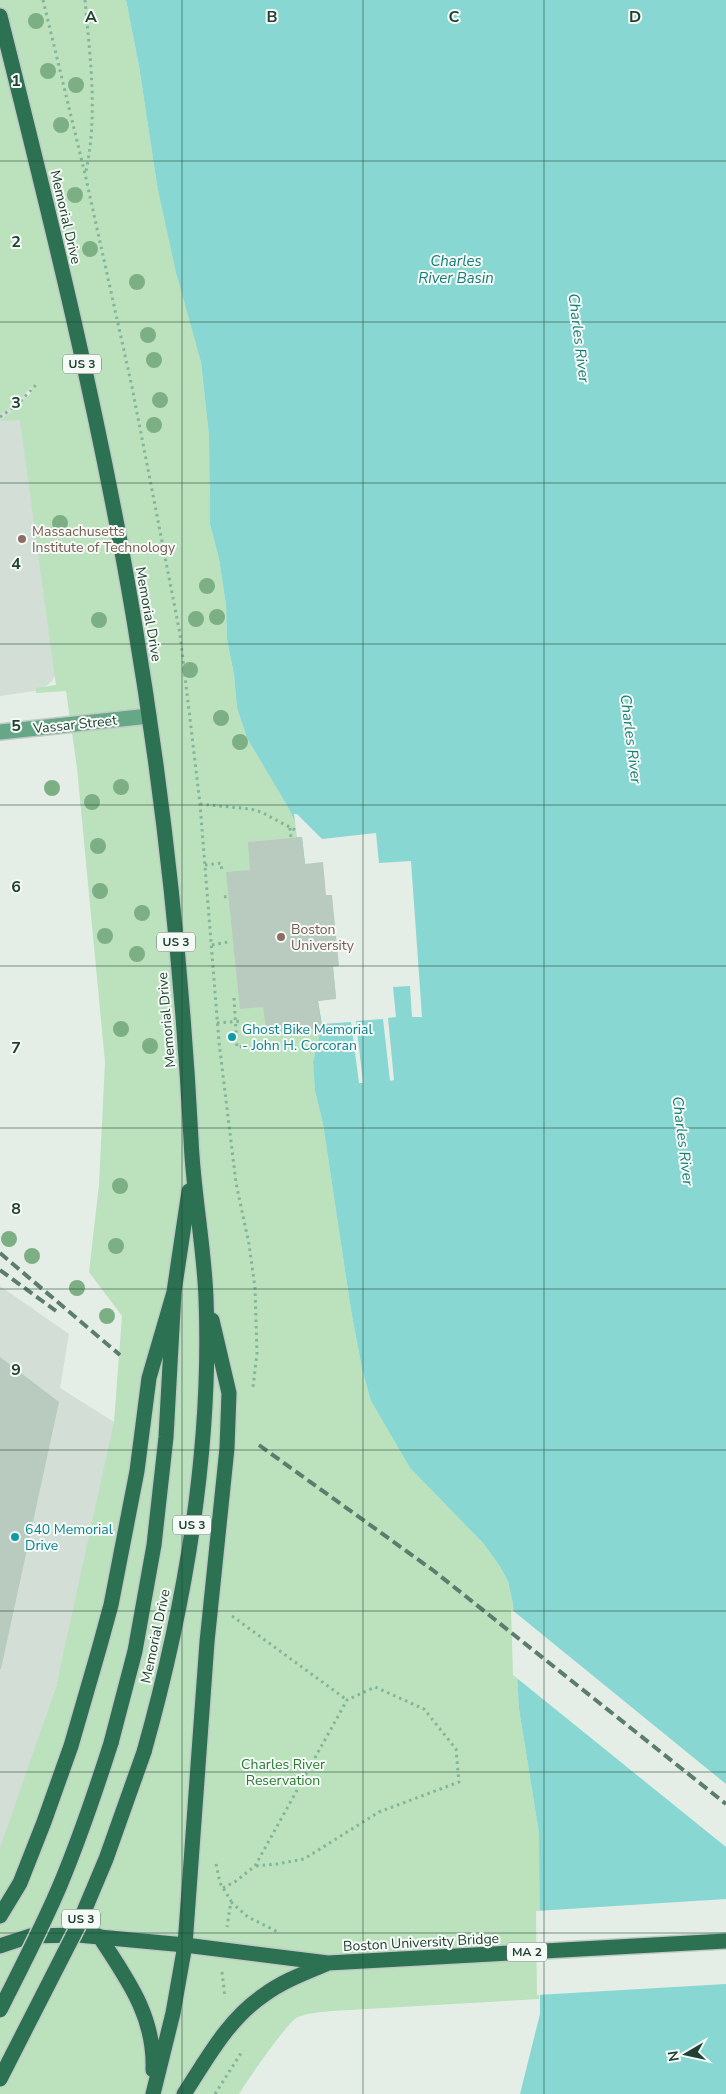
<svg xmlns="http://www.w3.org/2000/svg" width="726" height="2094" font-family="'Nunito Sans',sans-serif">
<rect width="100%" height="100%" fill="#e4eee7"/>
<path fill="#d2ded6" d="M0 272 29 405 57 673 52 681 41 690 0 696Z
M0 1286 69 1334 60 1388 114 1422 109 1462 56 1687 0 1851Z"/>
<path fill="#bbe1bd" d="M0 0H126L139 66 157 185 201 362 209 436 210 524 219 559 226 605 227 639 234 676 237 708 247 738 289 809 296 823 320 1033 313 1062 315 1091 323 1124 351 1310 362 1369 371 1401 410 1468 483 1543 499 1565 508 1581 513 1604 519 1709 539 1833V1999L332 2011C321 2012 308 2013 298 2017 288 2021 246 2082 239 2094H0V1848L56 1687 114 1422 122 1316 89 1272 99 1185 105 1062 77 768 66 691 36 693V688L56 685 20 420 0 421 19 406 32 392 31 387 17 403 0 414Z"/>
<path fill="#88d7d2" d="M126 0H726V2094H520L540 2014 539 1833 519 1709 513 1604 508 1581 499 1565 483 1543 410 1468 371 1401 362 1369 351 1310 323 1124 315 1091 313 1062 320 1033 296 824 289 809 247 738 237 708 234 675 227 639 226 605 219 559 210 524 209 436 201 362 176 272 157 185 139 66Z"/>
<path fill="#e4eee7" d="M294 814H297L322 839 376 833 379 863 411 861 422 1017H412L410 986 393 987 396 1017 388 1018 394 1080 390 1081 383 1019 356 1021 363 1083H359L351 1022 322 1024 318 1001 336 998 333 967 305 864 302 837H297Z
M511 1609 726 1784V1847L513 1675Z
M726 1899V1984L537 1995 536 1911Z"/>
<path fill="#b9cabf" d="M302 837 305 864 323 862 326 895H332L339 966 333 967 336 999 318 1001 322 1028 267 1035 263 1007 240 1009 226 872 250 870 248 842Z
M0 1357 59 1402 1 1669H0Z"/>
<g fill="none" stroke-linecap="round" stroke-linejoin="round">
<defs>
<path id="major" d="M0 732 149 716"/>
<path id="highway" d="M0 16C50 216 100 417 134 620 163 792 182 966 191 1139 193 1192 204 1245 206 1298 212 1451 185 1606 144 1752
M111 1743 135 1651 154 1545 166 1437 174 1292 189 1191
M0 1916 20 1883 44 1822 71 1746 99 1649 111 1605 137 1471 149 1378 174 1292
M99 1936C127 1979 155 2016 153 2070
M0 1946 30 1936 78 1935 185 1945 328 1963 726 1941
M153 2094 173 2013 185 1945 207 1642 227 1448 229 1393 212 1320
M184 2094C207 2059 228 2019 264 1995 283 1981 305 1973 326 1964"/>
</defs>
<use href="#major" stroke="#c1cac6" stroke-width="18"/>
<use href="#highway" stroke="#c1cac6" stroke-width="18"/>
<path stroke="#82b599" stroke-width="3" stroke-dasharray="2.5 4" stroke-linecap="butt" d="M43 0 85 174 132 387 180 634 200 804 219 1042 236 1183 249 1244 255 1288 257 1353 253 1387
M85 0C90 57 98 115 86 171
M0 417 18 404 36 385
M200 804 251 809 261 812 297 831
M290 828 291 838
M205 865 221 863 222 872
M224 897 228 896
M212 945 228 942
M234 998 237 1047 249 1046
M217 1023 241 1021
M232 1616 347 1700
M216 1864 220 1883 231 1901 227 1927
M223 1888 236 1881 255 1866 347 1700 375 1687 424 1709 456 1749 459 1782 379 1812 304 1859 277 1864 255 1866
M231 1902 248 1917 278 1932
M222 1972 225 1998
M215 2094 243 2050"/>
<use href="#major" stroke="#65a787" stroke-width="15"/>
<use href="#highway" stroke="#2b7152" stroke-width="15"/>
<path stroke="#5c7d6d" stroke-width="4" stroke-dasharray="10 5" stroke-linecap="butt" d="M0 1253 120 1355
M0 1270 56 1311
M259 1445 434 1571 726 1804"/>
<defs>
<path id="highway-bridge" d="M0 2010C21 1968 43 1926 61 1883 80 1837 96 1790 111 1743
M0 2079 77 1928 106 1859 144 1752"/>
</defs>
<use href="#highway-bridge" stroke="#c1cac6" stroke-width="18" stroke-linecap="butt"/>
<use href="#highway-bridge" stroke="#2b7152" stroke-width="15"/>
</g>
<g fill="#7daf85">
<circle cx="36" cy="21" r="8"/>
<circle cx="48" cy="71" r="8"/>
<circle cx="76" cy="85" r="8"/>
<circle cx="61" cy="125" r="8"/>
<circle cx="75" cy="195" r="8"/>
<circle cx="90" cy="249" r="8"/>
<circle cx="137" cy="282" r="8"/>
<circle cx="148" cy="335" r="8"/>
<circle cx="154" cy="360" r="8"/>
<circle cx="160" cy="400" r="8"/>
<circle cx="154" cy="425" r="8"/>
<circle cx="60" cy="523" r="8"/>
<circle cx="207" cy="586" r="8"/>
<circle cx="217" cy="617" r="8"/>
<circle cx="196" cy="619" r="8"/>
<circle cx="99" cy="620" r="8"/>
<circle cx="190" cy="670" r="8"/>
<circle cx="221" cy="718" r="8"/>
<circle cx="240" cy="742" r="8"/>
<circle cx="121" cy="787" r="8"/>
<circle cx="52" cy="788" r="8"/>
<circle cx="92" cy="802" r="8"/>
<circle cx="98" cy="846" r="8"/>
<circle cx="100" cy="891" r="8"/>
<circle cx="142" cy="913" r="8"/>
<circle cx="105" cy="936" r="8"/>
<circle cx="137" cy="954" r="8"/>
<circle cx="121" cy="1029" r="8"/>
<circle cx="150" cy="1046" r="8"/>
<circle cx="120" cy="1186" r="8"/>
<circle cx="9" cy="1239" r="8"/>
<circle cx="116" cy="1246" r="8"/>
<circle cx="32" cy="1256" r="8"/>
<circle cx="77" cy="1288" r="8"/>
<circle cx="107" cy="1316" r="8"/>
</g>
<path fill="none" stroke="#214232" stroke-width="1" stroke-opacity="0.55" d="M182 0V2094M363 0V2094M544 0V2094M0 161H726M0 322H726M0 483H726M0 644H726M0 805H726M0 966H726M0 1128H726M0 1289H726M0 1450H726M0 1611H726M0 1772H726M0 1933H726"/>
<g fill="#8d6e63" stroke="#f5faf6" stroke-width="2">
<circle cx="22" cy="539" r="5"/>
<circle cx="281" cy="937" r="5"/>
</g>
<g fill="#0f9aa8" stroke="#f5faf6" stroke-width="2">
<circle cx="232" cy="1037" r="5"/>
<circle cx="15" cy="1537" r="5"/>
</g>
<g text-anchor="middle" stroke-width="4" stroke-linejoin="round" paint-order="stroke">
<g fill="#f5faf6" stroke="#61796d" stroke-width="1">
<rect x="63" y="354.5" width="38" height="19" rx="4"/>
<rect x="157" y="932.5" width="38" height="19" rx="4"/>
<rect x="173" y="1515.5" width="38" height="19" rx="4"/>
<rect x="62" y="1909.5" width="38" height="19" rx="4"/>
<rect x="507" y="1942.5" width="40" height="19" rx="4"/>
</g>
<g font-size="12" font-weight="bold" fill="#214232">
<text x="82" y="368">US 3</text>
<text x="176" y="946">US 3</text>
<text x="192" y="1529">US 3</text>
<text x="81" y="1923">US 3</text>
<text x="527" y="1956">MA 2</text>
</g>
<g font-size="14" fill="#214232" stroke="#f5faf6">
<text transform="translate(66 217) rotate(77)" y="5">Memorial Drive</text>
<text transform="translate(149 614) rotate(80)" y="5">Memorial Drive</text>
<text transform="translate(75 724) rotate(-6)" y="5">Vassar Street</text>
<text transform="translate(166 1020) rotate(-95)" y="5">Memorial Drive</text>
<text transform="translate(155 1636) rotate(-78)" y="5">Memorial Drive</text>
<text transform="translate(421 1942) rotate(-3)" y="5">Boston University Bridge</text>
</g>
<g font-size="14" fill="#785e54" stroke="#f5faf6" text-anchor="start">
<text x="32" y="536">Massachusetts<tspan x="32" dy="16">Institute of Technology</tspan></text>
<text x="291" y="934">Boston<tspan x="291" dy="16">University</tspan></text>
</g>
<g font-size="14" fill="#0d838f" stroke="#f5faf6" text-anchor="start">
<text x="242" y="1034">Ghost Bike Memorial<tspan x="242" dy="16">- John H. Corcoran</tspan></text>
<text x="25" y="1534">640 Memorial<tspan x="25" dy="16">Drive</tspan></text>
</g>
<g font-size="14" fill="#287c35" stroke="#f5faf6">
<text x="283" y="1769">Charles River<tspan x="283" dy="16">Reservation</tspan></text>
</g>
<g font-size="15" font-style="italic" fill="#167d78" stroke="#f5faf6">
<text x="456" y="266">Charles<tspan x="456" dy="17">River Basin</tspan></text>
<text transform="translate(579 338) rotate(83)" y="5">Charles River</text>
<text transform="translate(631 739) rotate(83)" y="5">Charles River</text>
<text transform="translate(683 1141) rotate(83)" y="5">Charles River</text>
</g>
</g>
<g font-size="16" text-anchor="middle" font-weight="bold" fill="#214232" stroke="#f5faf6" stroke-width="4" stroke-linejoin="round" paint-order="stroke">
<text x="91" y="22">A</text>
<text x="272" y="22">B</text>
<text x="454" y="22">C</text>
<text x="635" y="22">D</text>
<text x="16" y="86">1</text>
<text x="16" y="247">2</text>
<text x="16" y="408">3</text>
<text x="16" y="569">4</text>
<text x="16" y="731">5</text>
<text x="16" y="892">6</text>
<text x="16" y="1053">7</text>
<text x="16" y="1214">8</text>
<text x="16" y="1375">9</text>
</g>
<g transform="translate(686 2054) rotate(261)" stroke="#f5faf6" stroke-width="4" paint-order="stroke">
<path d="M0-4L9 19L0 12L-9 19Z" fill="#214232"/>
<text y="-8" font-size="14" font-weight="bold" text-anchor="middle" fill="#214232">N</text>
</g>
</svg>
